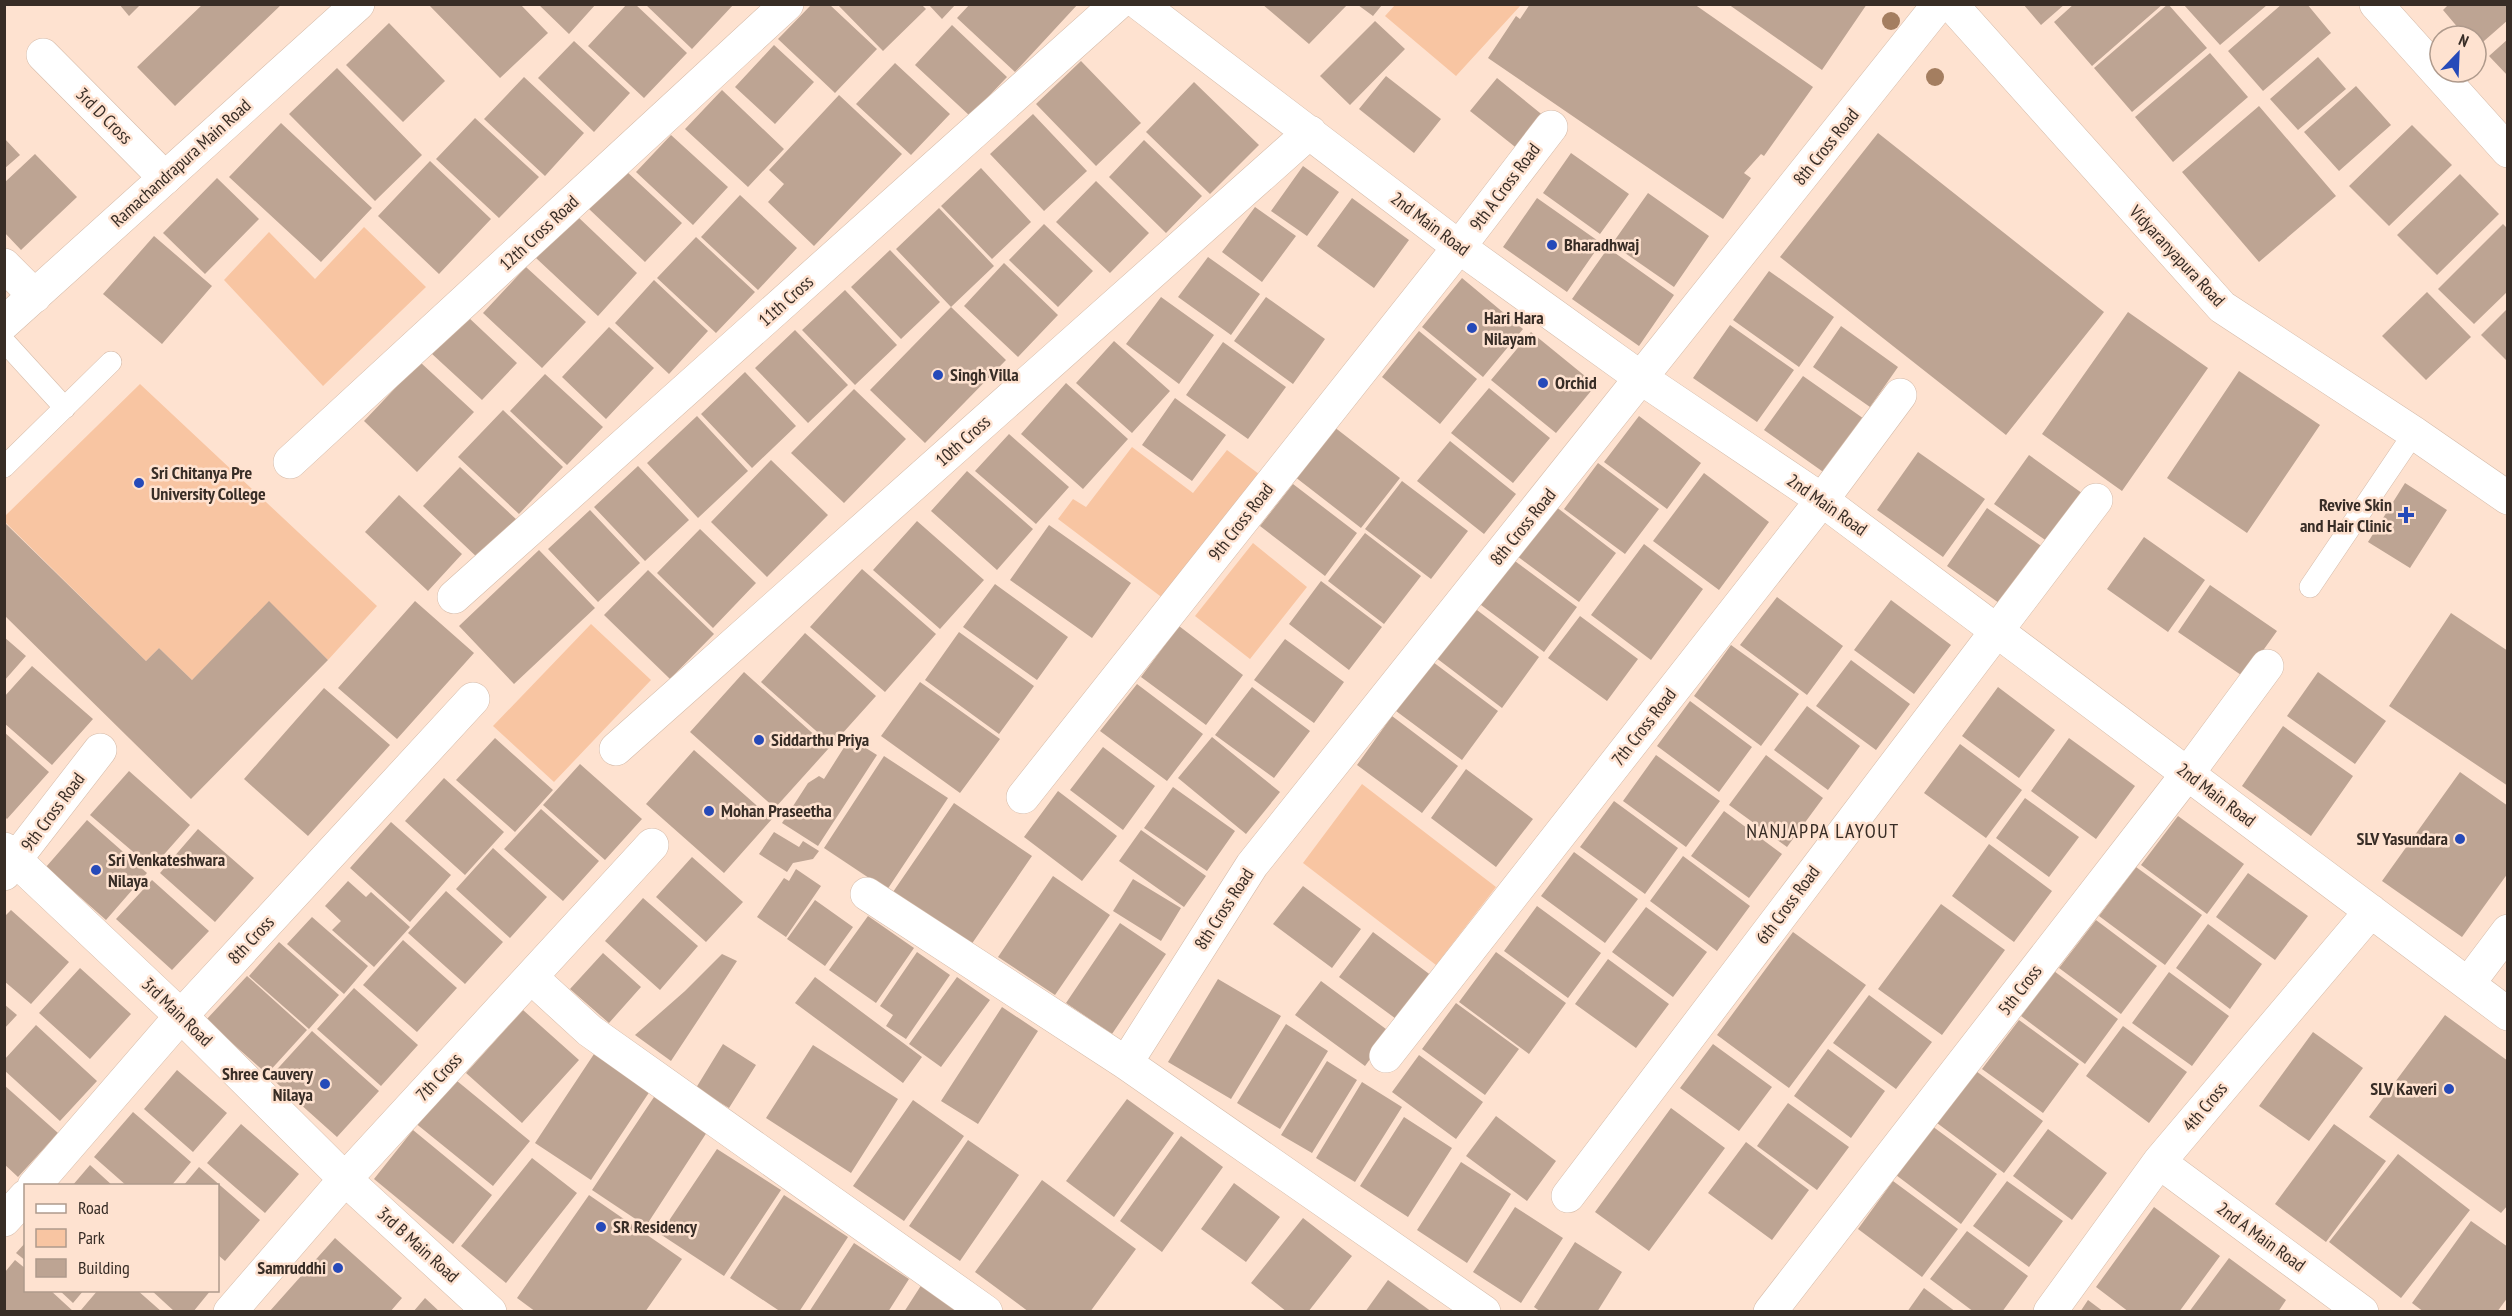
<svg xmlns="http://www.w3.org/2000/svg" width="2512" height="1316" font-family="'PT Sans Narrow',sans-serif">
<rect width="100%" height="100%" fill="#fee2d0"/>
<path fill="#f8c5a2" d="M1395 5V4L1521 5 1456 76 1385 16Z
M364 227 426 287 323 386 224 280 269 232 315 279Z
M140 384 377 606 328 660 269 602 192 680 159 648 146 661 5 522V516Z
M1132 447 1193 493 1227 450 1263 477 1168 602 1058 519 1073 499 1086 507Z
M1253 543 1307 587 1250 659 1195 616Z
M591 624 651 680 554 782 493 726Z
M1362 784 1496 887 1436 965 1303 863Z"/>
<path fill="#bda493" d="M119 4H141L129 16Z
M203 4H282L175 106 137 67Z
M428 4H520L548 33 500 78Z
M538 4H596L569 34Z
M627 4H635L687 53 644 98 588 46Z
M645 4H734L692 49Z
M837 4H921L926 9 883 51Z
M928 4H956L942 19Z
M970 4H1078L1015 72 957 18Z
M1262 4H1348L1309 44Z
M1530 4H1694L1813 87 1764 156 1761 154 1744 173 1751 178 1723 219 1488 58 1516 16 1520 19Z
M1728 4H1867L1822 70Z
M2023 4H2065L2041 25Z
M2074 4H2163L2092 66 2054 22Z
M2168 4 2207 48 2132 112 2094 68Z
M2282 4H2307L2331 33 2263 91 2228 51Z
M2449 4H2508V20L2476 48V36H2465L2443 10Z
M811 5H830L877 49 835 93 778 39Z
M1358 5H1382L1373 16Z
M2184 5H2267L2220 45Z
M1375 21 1405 49 1350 105 1320 76Z
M389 23 445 81 403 122 346 65Z
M952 25 1007 77 970 116 915 65Z
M2508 39V76L2489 56Z
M574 41 630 93 594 132 538 78Z
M774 45 814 82 775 124 735 87Z
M2210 53 2248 97 2173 162 2135 117Z
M2318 57 2346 89 2298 130 2270 99Z
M1081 61 1141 123 1096 166 1036 104Z
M895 63 950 114 911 155 856 104Z
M337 68 422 155 375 201 289 114Z
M1386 76 1441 119 1414 153 1359 109Z
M524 77 584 133 545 176 484 119Z
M1497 78 1545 117 1519 150 1470 111Z
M1194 82 1259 145 1210 194 1146 132Z
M2356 86 2391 125 2339 171 2304 132Z
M722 90 784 149 748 187 685 129Z
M839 95 902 154 814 246 768 202 784 184 769 170Z
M2259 106 2336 196 2259 262 2182 172Z
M1033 114 1087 171 1044 211 990 154Z
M475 118 539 177 499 218 436 159Z
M281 123 372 208 321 262 229 177Z
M2412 125 2452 165 2389 226 2349 186Z
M1878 133 2104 312 2006 435 1780 257Z
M671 135 728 187 693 225 636 172Z
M4 138 20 155 4 169Z
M1144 140 1202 196 1166 233 1109 177Z
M1571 153 1629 194 1600 234 1543 193Z
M35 154 77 197 21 250 4 232V183Z
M430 161 491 219 439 274 378 216Z
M1303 166 1339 192 1307 236 1271 211Z
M981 168 1031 222 992 259 941 206Z
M625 170 682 223 645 262 589 209Z
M2460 174 2499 214 2437 275 2397 235Z
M217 178 259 219 205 274 163 233Z
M1096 181 1149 233 1110 273 1056 222Z
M1648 193 1709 236 1674 287 1612 244Z
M740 195 797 248 758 290 701 237Z
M1352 198 1409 240 1374 288 1317 246Z
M1537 198 1601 243 1567 292 1503 247Z
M1255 207 1296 236 1262 282 1222 252Z
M939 208 994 266 951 307 896 249Z
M577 216 637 273 598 316 536 258Z
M1044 224 1093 271 1058 307 1009 260Z
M2503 224 2508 229V291L2474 324 2438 289Z
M154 236 212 286 162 344 103 294Z
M696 237 755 292 716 333 657 278Z
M1608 248 1674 295 1639 346 1572 299Z
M890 250 940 302 901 339 851 287Z
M1208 257 1260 294 1231 335 1178 297Z
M1004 263 1058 315 1018 357 964 306Z
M526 267 586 322 542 368 483 313Z
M1769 271 1834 317 1799 367 1733 320Z
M1462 278 1523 329 1483 377 1422 327Z
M654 280 708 331 669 374 615 323Z
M845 290 897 345 855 385 802 330Z
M2427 292 2471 337 2426 380 2382 336Z
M1161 297 1214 335 1179 384 1126 344Z
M1266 297 1325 339 1293 384 1234 341Z
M951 307 1006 360 925 443 870 390Z
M2508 308V362L2481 335Z
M2128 312 2208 368 2122 491 2042 434Z
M467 316 517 363 482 400 431 353Z
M1730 325 1794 370 1757 422 1693 378Z
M1841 326 1898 367 1870 407 1813 367Z
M609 327 654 368 606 419 562 377Z
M795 330 848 385 808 423 755 368Z
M1419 331 1477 379 1440 424 1382 377Z
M1531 332 1596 385 1556 433 1491 380Z
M1114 341 1170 391 1132 433 1076 383Z
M1223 342 1286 387 1248 439 1186 395Z
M420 362 474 412 417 472 364 421Z
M2239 371 2320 425 2247 533 2167 478Z
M745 372 796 426 752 468 701 414Z
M545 374 603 427 567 465 510 411Z
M1803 376 1867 421 1829 476 1764 430Z
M1066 383 1128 439 1083 489 1021 434Z
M1489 388 1550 438 1513 483 1451 433Z
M854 389 906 439 844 503 791 453Z
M1175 398 1226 435 1192 481 1142 445Z
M503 410 563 467 519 514 458 457Z
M697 416 748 471 698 518 647 463Z
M1639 416 1701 463 1667 509 1604 462Z
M1329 423 1400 478 1361 528 1290 473Z
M1009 434 1069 487 1036 524 975 471Z
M1450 441 1516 494 1484 534 1417 481Z
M1918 452 1985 499 1943 557 1877 510Z
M2029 455 2086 496 2051 544 1994 504Z
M771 460 828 515 767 577 711 522Z
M1598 463 1659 509 1625 554 1564 509Z
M638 466 689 520 645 561 594 507Z
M460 467 517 520 480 560 423 506Z
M967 471 1033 529 997 570 931 511Z
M1704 473 1769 522 1719 590 1653 541Z
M1402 481 1468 531 1431 579 1365 529Z
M2405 483 2447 510 2410 568 2368 542Z
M1293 484 1357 533 1325 576 1260 526Z
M399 495 462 554 428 591 365 532Z
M1555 506 1616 553 1579 602 1517 556Z
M1987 508 2047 550 2006 608 1947 566Z
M590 510 640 563 598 602 548 549Z
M917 521 984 580 940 629 873 570Z
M4 522 146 661 159 648 192 680 269 601 328 660 191 799 4 615Z
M1049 525 1131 583 1092 638 1010 580Z
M700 529 756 583 713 628 657 573Z
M1365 533 1421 576 1384 624 1328 581Z
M2144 537 2205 580 2168 632 2107 589Z
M1644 544 1703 589 1651 660 1591 615Z
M539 550 595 608 514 684 459 626Z
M1511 558 1577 607 1544 652 1477 602Z
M862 569 936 634 885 692 810 627Z
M648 570 714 634 670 679 604 615Z
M1321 581 1382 627 1349 670 1289 624Z
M995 584 1068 637 1037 680 963 627Z
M2210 585 2277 631 2244 677 2178 632Z
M1777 597 1843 646 1807 695 1740 645Z
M1891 600 1951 645 1914 694 1854 650Z
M415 601 474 653 397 739 338 688Z
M1473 607 1539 657 1502 708 1435 657Z
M2451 613 2508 651V786L2389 706Z
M1580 616 1638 659 1607 701 1548 658Z
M1179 626 1243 675 1206 725 1141 677Z
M959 632 1034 686 999 734 925 680Z
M805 633 876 696 832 745 761 682Z
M4 637 26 656 4 681Z
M1285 639 1344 682 1314 723 1254 680Z
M1731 645 1799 694 1761 746 1694 696Z
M1851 660 1910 704 1876 750 1816 706Z
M1433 662 1498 711 1462 760 1396 711Z
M32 666 93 719 52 765 4 723V697Z
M744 672 829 748 775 808 690 732Z
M2318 672 2386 721 2355 764 2287 716Z
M920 682 1000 739 960 793 881 736Z
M1137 684 1203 734 1167 781 1100 731Z
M1252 687 1310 731 1274 778 1215 735Z
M1998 687 2055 730 2019 778 1962 736Z
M324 688 390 745 308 836 244 779Z
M1690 701 1752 747 1719 792 1657 746Z
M1807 706 1860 746 1828 790 1774 750Z
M1392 716 1458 766 1422 813 1357 765Z
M2283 726 2353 776 2311 836 2242 786Z
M4 732 49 772 7 819 4 816Z
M1212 737 1280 792 1246 834 1178 778Z
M495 738 553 790 515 832 456 780Z
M850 738 877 755 818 846 782 823 808 783 819 776 824 779Z
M2069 738 2135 786 2096 839 2031 791Z
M1960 744 2022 790 1986 838 1924 793Z
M1103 747 1155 786 1123 830 1070 790Z
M694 750 772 819 724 873 646 804Z
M1656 755 1720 801 1686 847 1623 801Z
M1766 755 1823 798 1787 847 1729 805Z
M884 756 948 798 887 890 824 848Z
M580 764 642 819 605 860 543 805Z
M1466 769 1533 819 1496 867 1431 818Z
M129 771 190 825 152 868 90 815Z
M2460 772 2508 806V873L2462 937 2382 881Z
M444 778 504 832 465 875 405 821Z
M1173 787 1235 831 1207 871 1144 828Z
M1058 791 1117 836 1082 881 1024 837Z
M2025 798 2079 837 2049 877 1996 838Z
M1614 801 1678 848 1645 894 1580 847Z
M954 803 1032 856 971 945 893 892Z
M541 809 599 861 563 901 504 849Z
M1724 811 1782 854 1749 898 1691 856Z
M2178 816 2244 864 2207 914 2141 865Z
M87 820 147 873 106 920 46 867Z
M391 822 451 875 410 922 350 868Z
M198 829 254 878 215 922 160 873Z
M1141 830 1206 876 1184 907 1119 861Z
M774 832 799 847 803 841 819 851 813 859 793 863 787 872 759 854Z
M1989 844 2052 891 2014 942 1952 896Z
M493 848 547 897 510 938 456 889Z
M1574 852 1638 899 1605 943 1541 896Z
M1683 856 1750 906 1717 951 1650 901Z
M692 857 743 902 706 942 656 897Z
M2136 867 2202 915 2165 965 2099 916Z
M796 869 821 886 786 937 757 917 784 878 789 881Z
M2248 873 2308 916 2275 960 2216 917Z
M1053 876 1110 915 1055 995 998 957Z
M1133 879 1181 908 1161 941 1113 911Z
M152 880 209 931 172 970 116 919Z
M348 881 366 897 371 892 410 927 374 967 332 930 341 921 325 906Z
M1303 886 1361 929 1332 968 1273 924Z
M446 891 503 942 465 984 408 933Z
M643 898 698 946 660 990 605 941Z
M815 900 853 927 825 966 787 939Z
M1941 904 2005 950 1942 1035 1878 989Z
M1537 906 1601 953 1568 998 1504 951Z
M1646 907 1707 952 1673 997 1612 952Z
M11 910 69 962 31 1004 4 981V917Z
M868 916 914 948 876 1003 829 970Z
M312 917 368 966 344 994 287 944Z
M2096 920 2157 966 2121 1014 2059 968Z
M1120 923 1166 954 1112 1034 1066 1003Z
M2208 924 2262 964 2230 1009 2176 968Z
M1373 932 1436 979 1403 1024 1339 977Z
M1793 932 1866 985 1789 1088 1717 1035Z
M403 940 457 988 417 1032 363 985Z
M279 942 339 995 309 1029 249 976Z
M917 952 950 975 906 1039 886 1026 893 1015 880 1006Z
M1496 952 1566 1003 1529 1054 1459 1002Z
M603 953 641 987 609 1023 570 989Z
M722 954 737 961 671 1061 635 1035 685 991Z
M1608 959 1669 1004 1636 1048 1575 1004Z
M80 968 131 1014 90 1059 39 1013Z
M2054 971 2118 1019 2085 1064 2021 1016Z
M2169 972 2229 1016 2192 1066 2132 1023Z
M247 976 307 1030 267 1074 206 1020Z
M815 977 922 1057 903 1083 795 1003Z
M957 977 990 1000 941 1067 909 1044Z
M1218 979 1281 1016 1231 1099 1168 1062Z
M1321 981 1390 1032 1365 1066 1295 1015Z
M354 988 418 1045 381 1086 317 1029Z
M1869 995 1932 1042 1896 1089 1833 1043Z
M1456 1003 1519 1049 1485 1095 1422 1049Z
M4 1004 17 1015 4 1029Z
M1002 1007 1038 1031 978 1124 941 1101Z
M523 1010 579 1060 522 1123 466 1073Z
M2445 1015 2508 1061V1205L2501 1213 2369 1117Z
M2019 1020 2079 1064 2043 1113 1982 1069Z
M1286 1024 1328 1051 1280 1129 1237 1103Z
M36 1025 97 1081 60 1121 4 1070V1060Z
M2123 1026 2187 1072 2149 1123 2086 1076Z
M312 1031 379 1091 337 1137 270 1077Z
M2313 1032 2363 1068 2309 1141 2259 1106Z
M723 1044 756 1065 729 1108 696 1088Z
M1713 1044 1772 1087 1739 1131 1680 1088Z
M813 1045 898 1099 851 1173 766 1118Z
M1828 1049 1885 1091 1851 1138 1794 1096Z
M594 1054 650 1091 591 1180 535 1143Z
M1419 1055 1483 1102 1456 1139 1392 1092Z
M1327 1061 1357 1080 1312 1153 1281 1135Z
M177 1070 227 1113 193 1152 144 1109Z
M1976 1071 2043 1121 2004 1173 1937 1123Z
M451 1076 530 1141 493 1186 414 1122Z
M1362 1082 1402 1107 1355 1182 1316 1158Z
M4 1085 58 1133 18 1177 4 1164Z
M656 1094 709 1129 646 1226 592 1190Z
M1127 1099 1174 1133 1114 1217 1066 1181Z
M913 1100 964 1136 904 1221 853 1186Z
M1788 1103 1849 1147 1817 1190 1757 1146Z
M1671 1108 1725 1148 1649 1251 1595 1212Z
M133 1112 191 1162 171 1186H127L94 1157Z
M1496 1116 1556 1161 1527 1201 1466 1156Z
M1404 1117 1452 1148 1408 1217 1360 1186Z
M241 1124 299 1174 265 1213 207 1163Z
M2334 1124 2386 1161 2326 1242 2275 1204Z
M1932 1126 1997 1174 1961 1224 1896 1175Z
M2048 1129 2107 1173 2072 1220 2013 1176Z
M413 1130 492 1195 453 1244 374 1179Z
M1181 1136 1223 1167 1162 1252 1120 1221Z
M968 1140 1019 1175 960 1261 909 1226Z
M1746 1142 1809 1190 1772 1240 1708 1193Z
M717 1149 781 1190 724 1276 660 1234Z
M2398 1154 2470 1210 2401 1298 2329 1242Z
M532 1158 577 1193 506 1283 461 1246Z
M1461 1162 1511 1194 1467 1263 1417 1230Z
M90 1165 113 1186H72Z
M199 1167 260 1220 225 1261 218 1255V1186H183Z
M1042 1180 1136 1249 1090 1312H1029L975 1272Z
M1893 1181 1958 1229 1922 1277 1858 1229Z
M2007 1181 2063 1221 2029 1267 1973 1226Z
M1234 1183 1280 1217 1246 1262 1201 1229Z
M589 1195 682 1259 645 1312H536L517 1298Z
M784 1195 848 1237 799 1312H781L730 1278Z
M1515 1207 1563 1238 1521 1303 1473 1272Z
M2154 1207 2220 1256 2179 1312H2129L2096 1287Z
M1303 1218 1352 1256 1308 1312H1287L1251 1283Z
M2471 1221 2508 1247V1297L2497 1312H2424L2412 1303Z
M1967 1231 2028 1276 2002 1312H1974L1930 1279Z
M335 1238 402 1298 390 1312H269Z
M26 1242V1261L16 1253Z
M1575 1242 1622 1272 1597 1312H1541L1534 1307Z
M854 1243 909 1279 888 1312H809Z
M2229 1258 2286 1300 2278 1312H2189Z
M15 1260 26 1269V1290H50L74 1312H5V1272Z
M1388 1280 1432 1312H1365Z
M922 1284 964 1312H904Z
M1924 1288 1956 1312H1907Z
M59 1290H84L73 1303Z
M98 1290H137L162 1312H82L81 1310Z
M151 1290H211L193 1312H175Z
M425 1298 440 1312H413Z
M2088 1300 2104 1312H2080Z"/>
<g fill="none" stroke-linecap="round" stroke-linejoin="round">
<defs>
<path id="lane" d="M4 341 65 408
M4 467 111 362
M2310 587 2414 433"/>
<path id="street" d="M1140 4 1459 247 1641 378 1822 500 2508 1014
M2376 4 2508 151
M43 55 165 178
M4 265 35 296
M290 462 787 4
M454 597 1117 4
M616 749 1310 132
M1023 797 1459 247 1551 127
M4 849 181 1016 345 1179 490 1312
M4 874 100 750
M867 894 1126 1063 1484 1312
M531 977 590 1031 986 1312
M2468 984 2508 931
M1386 1056 1822 500 1900 395
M1126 1063 1252 865 1939 4
M2159 1162 2362 1312
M34 1186 181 1016 473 699
M1568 1196 2096 500
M4 1220 26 1196
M230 1312 345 1179 652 845
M1770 1312 2188 773 2267 666
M2050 1312 2159 1162 2371 911"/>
<path id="secondary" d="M1951 4 2222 307 2414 433 2508 498
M4 323 358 4"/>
</defs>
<use href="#lane" stroke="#d5bba9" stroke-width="22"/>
<use href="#street" stroke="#d5bba9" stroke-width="34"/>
<use href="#secondary" stroke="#d5bba9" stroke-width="34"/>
<use href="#lane" stroke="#fff" stroke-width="21"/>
<use href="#street" stroke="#fff" stroke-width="33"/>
<use href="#secondary" stroke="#fff" stroke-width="33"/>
</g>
<g fill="#a47e60">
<circle cx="1891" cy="21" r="9"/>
<circle cx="1935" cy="77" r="9"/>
</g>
<g fill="#264ab9" stroke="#fee2d0" stroke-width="2">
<circle cx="1552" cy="245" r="6"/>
<circle cx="1472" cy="328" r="6"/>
<circle cx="938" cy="375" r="6"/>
<circle cx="1543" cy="383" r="6"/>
<circle cx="139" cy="483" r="6"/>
<path d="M2403 506h6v6h6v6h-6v6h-6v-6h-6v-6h6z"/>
<circle cx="759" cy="740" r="6"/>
<circle cx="709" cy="811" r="6"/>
<circle cx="2460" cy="839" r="6"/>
<circle cx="96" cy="870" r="6"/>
<circle cx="325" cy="1084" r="6"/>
<circle cx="2449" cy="1089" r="6"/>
<circle cx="601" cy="1227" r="6"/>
<circle cx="338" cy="1268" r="6"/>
</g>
<g text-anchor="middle" stroke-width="5" stroke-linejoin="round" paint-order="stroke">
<g font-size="18" fill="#382d26" stroke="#fee2d0">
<text transform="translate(104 116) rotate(45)" y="6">3rd D Cross</text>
<text transform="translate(1826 147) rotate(-51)" y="6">8th Cross Road</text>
<text transform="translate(181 163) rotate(-42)" y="6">Ramachandrapura Main Road</text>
<text transform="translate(1505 187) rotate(-53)" y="6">9th A Cross Road</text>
<text transform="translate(1430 224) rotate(37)" y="6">2nd Main Road</text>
<text transform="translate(539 233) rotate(-43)" y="6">12th Cross Road</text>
<text transform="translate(2177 256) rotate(47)" y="6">Vidyaranyapura Road</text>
<text transform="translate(786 301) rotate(-42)" y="6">11th Cross</text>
<text transform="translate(963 441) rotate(-42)" y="6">10th Cross</text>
<text transform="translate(1827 505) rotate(35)" y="6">2nd Main Road</text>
<text transform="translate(1241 522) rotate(-52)" y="6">9th Cross Road</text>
<text transform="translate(1523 527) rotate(-51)" y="6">8th Cross Road</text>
<text transform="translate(1644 727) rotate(-52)" y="6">7th Cross Road</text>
<text transform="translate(2216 795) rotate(37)" y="6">2nd Main Road</text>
<text transform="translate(53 812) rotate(-53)" y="6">9th Cross Road</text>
<text transform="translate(1788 905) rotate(-53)" y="6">6th Cross Road</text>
<text transform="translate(1224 909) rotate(-57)" y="6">8th Cross Road</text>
<text transform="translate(251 940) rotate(-47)" y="6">8th Cross</text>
<text transform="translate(2020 990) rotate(-52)" y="6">5th Cross</text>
<text transform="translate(177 1012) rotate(44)" y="6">3rd Main Road</text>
<text transform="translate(439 1077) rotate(-47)" y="6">7th Cross</text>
<text transform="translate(2205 1107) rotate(-50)" y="6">4th Cross</text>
<text transform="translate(2261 1237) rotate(36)" y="6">2nd A Main Road</text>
<text transform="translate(418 1245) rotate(42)" y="6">3rd B Main Road</text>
</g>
<g font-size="18" font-weight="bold" fill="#382d26" stroke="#fee2d0" text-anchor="start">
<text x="1564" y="251">Bharadhwaj</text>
<text x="1484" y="324">Hari Hara<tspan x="1484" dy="21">Nilayam</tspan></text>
<text x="950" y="381">Singh Villa</text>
<text x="1555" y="389">Orchid</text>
<text x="151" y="479">Sri Chitanya Pre<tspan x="151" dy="21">University College</tspan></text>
<text x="2392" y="511" text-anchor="end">Revive Skin<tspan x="2392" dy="21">and Hair Clinic</tspan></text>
<text x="771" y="746">Siddarthu Priya</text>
<text x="721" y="817">Mohan Praseetha</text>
<text x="2448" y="845" text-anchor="end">SLV Yasundara</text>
<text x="108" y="866">Sri Venkateshwara<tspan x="108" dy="21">Nilaya</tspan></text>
<text x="313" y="1080" text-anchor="end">Shree Cauvery<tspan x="313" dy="21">Nilaya</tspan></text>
<text x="2437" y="1095" text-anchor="end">SLV Kaveri</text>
<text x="613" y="1233">SR Residency</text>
<text x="326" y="1274" text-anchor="end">Samruddhi</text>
</g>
<g font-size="20" letter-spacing="1.5" fill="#382d26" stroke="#fee2d0">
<text x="1823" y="838">NANJAPPA LAYOUT</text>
</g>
</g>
<rect width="2512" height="1316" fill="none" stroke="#382d26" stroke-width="12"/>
<rect x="24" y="1184" width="195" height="108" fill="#fee2d0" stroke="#af9a8c" stroke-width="1.5"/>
<rect x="36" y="1204" width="30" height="9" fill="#ffffff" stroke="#af9a8c" stroke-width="1.5"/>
<text x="78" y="1214" font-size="18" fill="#382d26">Road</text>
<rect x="36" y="1229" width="30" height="18" fill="#f8c5a2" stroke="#af9a8c" stroke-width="1.5"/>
<text x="78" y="1244" font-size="18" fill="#382d26">Park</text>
<rect x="36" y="1259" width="30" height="18" fill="#bda493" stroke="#af9a8c" stroke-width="1.5"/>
<text x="78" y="1274" font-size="18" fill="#382d26">Building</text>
<g transform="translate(2458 54) rotate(23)"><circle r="28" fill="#fee2d0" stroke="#af9a8c" stroke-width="1.5"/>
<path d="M0-4.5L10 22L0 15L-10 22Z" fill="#264ab9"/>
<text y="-9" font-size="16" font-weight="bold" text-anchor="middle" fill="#382d26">N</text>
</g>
</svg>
